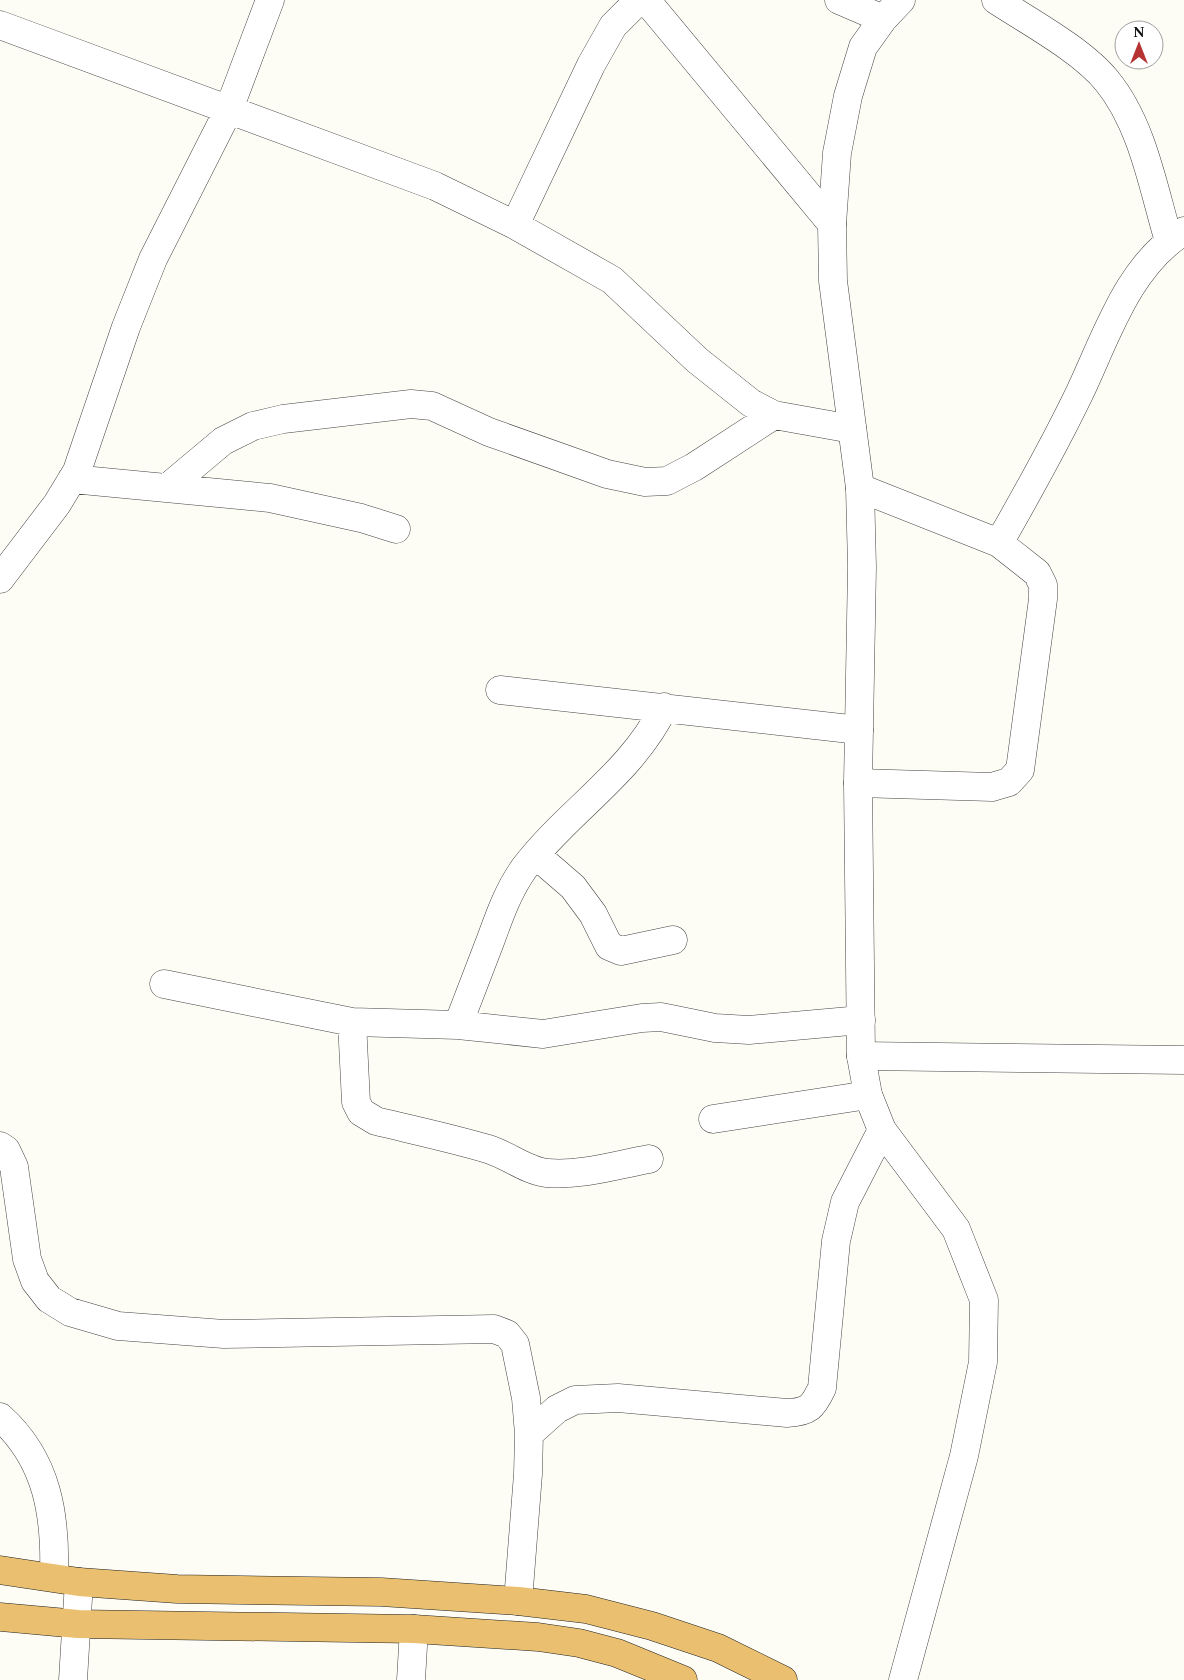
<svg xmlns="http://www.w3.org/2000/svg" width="1184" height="1680" font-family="Spectral,serif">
<rect width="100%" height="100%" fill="#fefdf5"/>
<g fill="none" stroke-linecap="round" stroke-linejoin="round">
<defs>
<path id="minor" d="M646 0 832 224
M839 0 883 19
M996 0C1030 22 1083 51 1107 81 1143 125 1153 188 1169 241
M0 25 435 186 515 225 612 280 697 360 751 403 774 415 852 429
M515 225 591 65 613 26 639 0
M72 479 270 498 361 518 396 529
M167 488 223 441 253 426 283 419 411 404 432 406 489 432 607 474 645 482 667 481 694 467 774 415
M999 543C1027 494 1055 444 1080 392 1107 335 1128 266 1184 231
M0 579 57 504 77 471 126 327 153 259 229 109 270 0
M500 690 859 730
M858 783 992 787 1009 782 1020 770 1043 599V585L1037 573 999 543 860 488
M536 855 573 887 593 914 609 946 621 951 673 940
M164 984 352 1022 458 1025 543 1034 642 1018 661 1017 715 1028 749 1030 861 1020
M352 1022 356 1102 361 1112 376 1121C413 1130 451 1138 488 1149 508 1155 527 1171 547 1173 582 1176 616 1165 649 1159
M458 1025C469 996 480 968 491 939 500 914 509 889 525 867 569 810 632 773 664 707
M861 1056 1184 1060
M713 1119 868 1095
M0 1146 6 1150 14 1167 27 1259 35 1281 49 1299 70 1312 118 1326 224 1334 494 1329 507 1334 515 1344 526 1398 529 1434 528 1474 518 1601
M0 1417C48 1460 56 1516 54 1577
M529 1434 557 1409 575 1400 618 1398 787 1413C809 1412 813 1407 822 1388L836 1241 845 1202 882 1130
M73 1680 79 1582
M411 1680 414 1629"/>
<path id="tertiary" d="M901 0 883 19 863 47 848 96 837 153 832 224 833 281 860 488 862 567 858 783 861 1056 868 1095 882 1130 956 1229 984 1300 983 1362 964 1456 903 1680"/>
<path id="trunk" d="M0 1570 79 1582 177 1589 381 1592 518 1601 586 1609 652 1626 718 1648 783 1680
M0 1617 78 1624 414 1629 538 1637 579 1643 617 1653 683 1680"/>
</defs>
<use href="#minor" stroke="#434343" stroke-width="29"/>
<use href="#tertiary" stroke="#434343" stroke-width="29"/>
<use href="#trunk" stroke="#212121" stroke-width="29"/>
<use href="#minor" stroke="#fff" stroke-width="28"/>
<use href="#tertiary" stroke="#fff" stroke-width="28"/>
<use href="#trunk" stroke="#eac070" stroke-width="28"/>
</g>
<g transform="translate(1139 45)"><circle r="24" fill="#ffffff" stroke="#9f9f9f"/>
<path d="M0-4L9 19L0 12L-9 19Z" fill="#b53433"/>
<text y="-8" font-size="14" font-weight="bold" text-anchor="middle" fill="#101010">N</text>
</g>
</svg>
